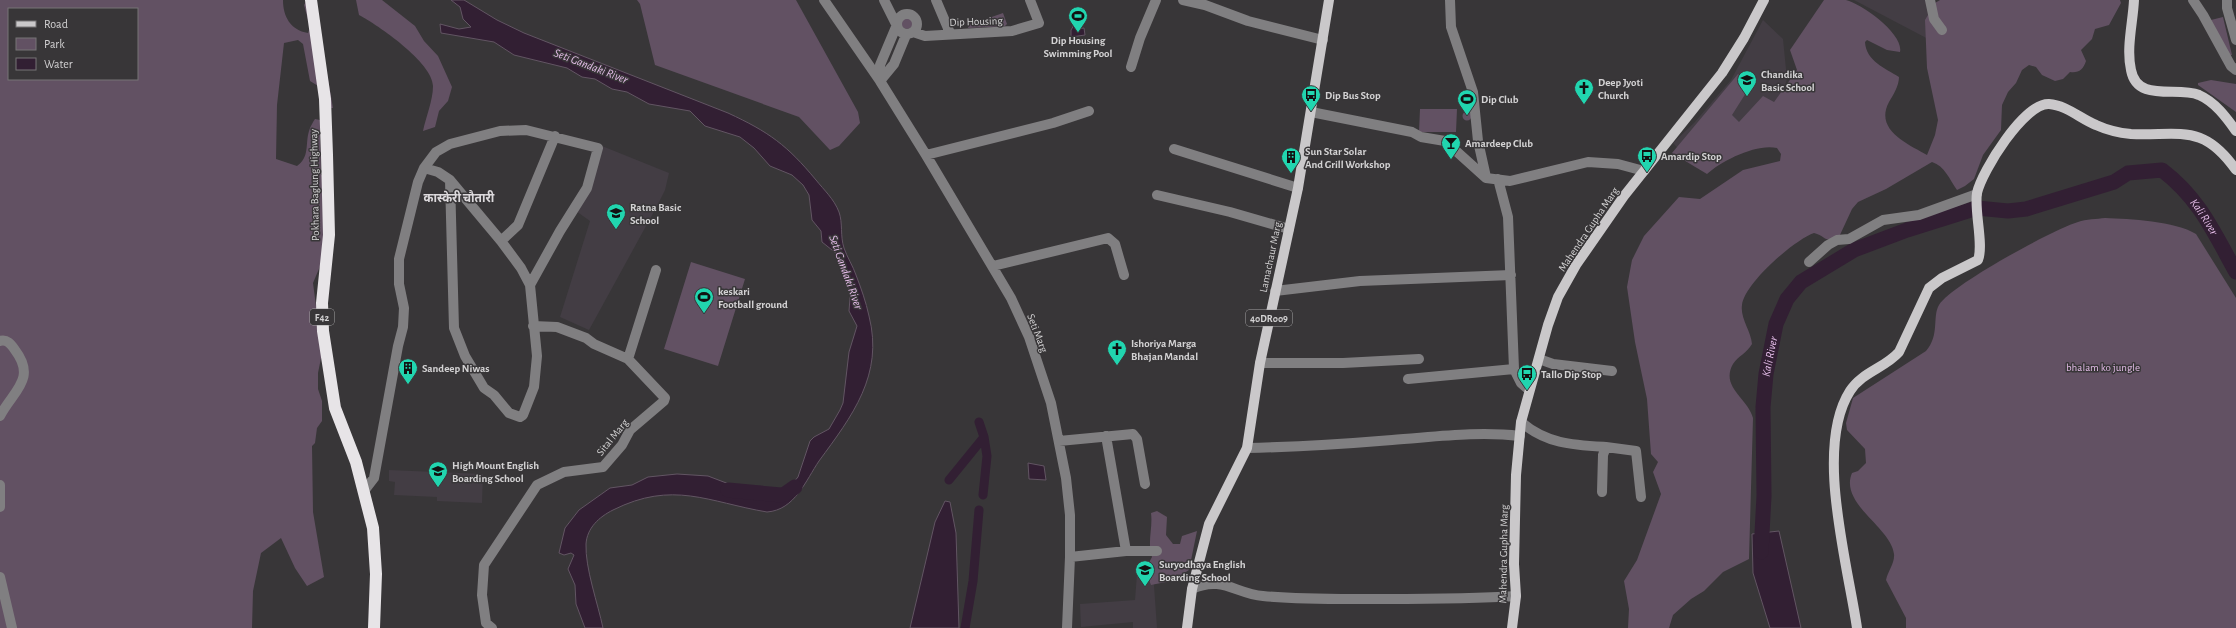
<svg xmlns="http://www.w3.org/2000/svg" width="2236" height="628" font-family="'Alegreya Sans','Noto Sans Devanagari',sans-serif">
<rect width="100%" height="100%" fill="#383638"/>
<path fill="#433d44" d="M1854 0H1928L1932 41Z
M1763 20 1783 39 1787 79 1783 92 1774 102 1695 167 1673 143 1694 123 1731 80Z
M602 146 669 173 665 190 657 206 589 330 560 317 590 221 576 211Z
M389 470 483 474 482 503 437 501V497L394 495 395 482 389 481Z
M1153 572 1157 628H1133V622L1081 627 1080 604 1135 600 1137 574Z"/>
<path fill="#625163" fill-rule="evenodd" d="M0 0H283C283 16 290 30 308 33L310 27 304 5 307 0 317 16 333 108H330L323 89 310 81 303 44 298 40 284 43 277 105 276 159 297 166C310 157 305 144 309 131 310 127 313 122 315 119L320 120 321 175 332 176 321 264 313 283 316 306 322 320 324 343 318 373V389L322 401V421L317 428 315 443 312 446 313 512 324 577 307 586 295 568 281 538 261 553 253 591 252 628H0ZM9 9H137V79H9Z
M356 0H382L415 26 424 41 438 56 452 87 448 101 439 111 435 127 423 131C426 117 433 100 433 86 433 63 378 25 359 15Z
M637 0H796L858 112 860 123 839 146 830 150 799 117 655 65 640 4Z
M1824 0C1830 0 1839 0 1846 0 1862 4 1904 34 1900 52L1887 50 1867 40 1865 42C1866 61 1885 68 1899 77 1899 86 1893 95 1889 102 1874 130 1908 144 1927 155L1935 135 1938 120 1927 68 1925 20 1935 3 1940 0H2120L2121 3 2109 25 2095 29 2092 39 2081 50 2086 61C2083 70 2079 73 2070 72L2063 79 2055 81 2042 75 2036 67 2029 65 2022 70 2016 83 2008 92 2002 105 2001 130 1983 155 1974 179 1965 186 1957 190C1949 179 1945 166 1932 162L1886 189 1858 202 1852 209 1839 237C1822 243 1827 236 1814 233 1794 240 1744 284 1742 305 1740 318 1751 331 1752 344 1747 353 1738 356 1733 364 1720 387 1748 398 1753 418L1749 559 1723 572 1704 591 1691 599 1673 615 1669 628H1628L1629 609 1624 581 1637 560 1661 494 1653 472 1658 462 1651 454 1647 399 1635 342 1627 287 1632 260 1644 236 1679 197 1700 199 1743 170 1780 161 1781 154 1777 148C1757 143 1721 161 1707 174L1672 153 1738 74 1751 85 1732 115 1739 122 1763 96 1774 102 1797 70 1790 50Z
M1003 13 1007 24 1005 26 968 28 969 25Z
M901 23a6 6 0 1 1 12 0a6 6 0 1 1-12 0Z
M2223 17 2232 55 2227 56 2211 20Z
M2211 80 2236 84V112L2198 85V83Z
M1420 109H1457L1456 132H1419Z
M1462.5 116a4.5 4.5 0 1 1 9 0a4.5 4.5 0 1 1-9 0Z
M2105 218C2130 219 2175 221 2196 234L2236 298V628H1906V618L1886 580C1888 571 1895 563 1894 554 1891 527 1839 504 1852 473L1858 471 1866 463 1865 449 1847 430 1846 423 1853 398 1926 351C1940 335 1932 317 1939 305 1951 285 2054 229 2078 222 2086 219 2097 219 2105 218Z
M691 262 745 279 718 366 664 349Z
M1157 511 1167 517 1166 535 1173 544H1180L1182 536 1197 531 1189 570 1171 581 1151 585 1145 570 1152 557C1147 542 1153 528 1151 513Z"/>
<path fill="#321f33" stroke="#625563" d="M451 0H464L497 20 524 33 728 113C769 132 787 145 816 180 824 190 834 199 839 212 843 223 840 236 844 248 847 257 853 266 856 275 861 288 866 302 869 316 884 375 852 416 819 461 806 480 795 510 767 512 708 502 673 480 613 510 599 517 587 528 586 544 585 568 598 604 603 628H585L576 604 575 585 568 569 574 555 571 553 564 555 559 553 565 528 579 510 610 488 632 485 648 477 677 474 708 476 763 497 777 495 787 490 798 477 810 441 814 437 829 429 840 410 843 403 849 352 857 326 849 311 850 298 848 282 843 277 837 254 822 242 821 231 812 220 809 195 803 185 792 175 770 166 754 148 740 137 705 126 690 111 649 104 627 92 612 89 595 79 582 77 567 68 514 55 494 42 441 33 440 24 459 29 471 27 463 19 460 7Z
M1074 25 1076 29 1084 28 1085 35 1071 37V30Z
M1028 463 1044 466 1046 480 1029 479Z
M945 501 950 502 956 533 959 628H910L935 522Z
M1779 531 1801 628H1770L1753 573 1752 534Z"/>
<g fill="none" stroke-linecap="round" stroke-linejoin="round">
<path stroke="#321f33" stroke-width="9" d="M949 480 984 437 979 422
M983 495 987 456 984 437
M965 628 973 581 979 510"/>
<g stroke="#321f33" stroke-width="15">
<path d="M728 490 781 495 785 494 795 487"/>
<path id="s1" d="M1761 552 1764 496 1763 407 1766 374 1776 324 1787 299 1801 282 1854 250 1907 230 1977 208 2008 211 2026 209 2114 182 2128 173 2162 170C2200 199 2214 233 2236 272"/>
</g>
<path stroke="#807f81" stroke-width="10" d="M824 0 880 81 926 155 1011 298 1029 337 1051 403 1066 478 1070 515V557L1067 628
M884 0 896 24
M936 0 950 33
M1183 0 1205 5 1248 21 1323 40
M1450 0 1451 27 1473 92 1478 141 1486 177
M1930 0 1934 19 1942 30
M2193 0 2203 15 2231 66 2236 70
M2227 0V8L2236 40
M897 24a10 10 0 1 1 20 0a10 10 0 1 1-20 0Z
M913 32 925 36 1012 31 1039 23 1030 0
M1131 67 1140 38 1156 0
M880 81V65L896 27
M880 81 894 64 906 35
M1311 112 1412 132 1421 137 1445 141 1486 178 1510 181 1588 162 1618 164 1644 171
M1174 149 1298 188
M926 155 1053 123 1089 111
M424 168 438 172 450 180 501 241 521 268 530 285 537 356 534 387 523 415 520 417 509 413 494 395 484 388 465 356 454 328 450 180
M1498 179 1508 217 1514 369 1521 383 1529 390
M1157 195 1230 212 1289 229
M501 241 518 225 555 136
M1809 262 1828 245 1837 240 1849 239 1883 220 1919 215 1977 194
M993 266 1108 238 1115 244 1124 275
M1275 291 1360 281 1511 275
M0 341C7 339 11 344 15 350 37 379 13 391 0 416
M628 359 656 270
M1539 359 1553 364 1612 371
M1260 363H1343L1419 359
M1408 379 1514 369
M1521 422C1547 444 1573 445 1606 447L1603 455 1602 492
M1106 436 1126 551
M1059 441 1133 434 1137 439 1145 484
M1606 447 1636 451 1641 497
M1247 448C1295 447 1344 444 1392 440 1435 437 1477 431 1520 436
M0 485V507
M364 491 374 478 398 346 403 327 404 308 399 284V259L418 182 424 168 436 152 450 144 500 131 526 130 598 148 587 188 560 231 530 285
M1070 557 1126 551H1157
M0 577 12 628
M1192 589C1222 575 1236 594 1263 596 1303 600 1344 599 1385 599 1429 599 1472 599 1516 596
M492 628 486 623 482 595 484 565 537 485 564 472 603 467 622 445 630 430 664 401 665 398 628 359 594 344 586 338 557 327 533 326"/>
<path stroke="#cac8ca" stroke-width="10" d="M2134 0C2133 22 2126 48 2131 70 2137 103 2177 86 2199 95 2215 102 2226 117 2236 131
M1187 628 1192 589 1209 524 1247 448 1260 363 1298 188 1329 0
M1512 628 1516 596 1514 564 1516 475 1521 422 1548 325 1558 297 1576 265 1624 196 1722 73 1744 38 1764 0
M1857 628C1848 565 1814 447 1850 391 1862 372 1885 368 1899 352L1929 288 1942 278 1978 260C1984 245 1974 211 1977 193 1982 171 2024 103 2049 104 2066 105 2081 119 2096 125 2107 130 2120 133 2131 134 2181 136 2203 123 2236 170"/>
<path stroke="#e7e4e7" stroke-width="12" d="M311 0 325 99 327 155 329 235 322 303 323 331 335 408 356 462 373 528 376 574 374 628"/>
</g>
<defs>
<symbol id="stadium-pin" viewBox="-11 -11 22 30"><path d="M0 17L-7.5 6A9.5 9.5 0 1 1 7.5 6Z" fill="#21d5af" stroke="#383638"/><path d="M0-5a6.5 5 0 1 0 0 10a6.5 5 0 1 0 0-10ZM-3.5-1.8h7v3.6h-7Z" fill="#111"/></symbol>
<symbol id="school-pin" viewBox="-11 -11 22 30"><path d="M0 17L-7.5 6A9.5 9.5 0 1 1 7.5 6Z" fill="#21d5af" stroke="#383638"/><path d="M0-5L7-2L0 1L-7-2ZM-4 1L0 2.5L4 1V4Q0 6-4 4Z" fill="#111"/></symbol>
<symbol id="church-pin" viewBox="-11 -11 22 30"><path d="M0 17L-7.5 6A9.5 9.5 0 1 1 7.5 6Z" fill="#21d5af" stroke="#383638"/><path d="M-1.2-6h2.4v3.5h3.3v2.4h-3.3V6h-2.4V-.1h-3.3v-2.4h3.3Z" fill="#111"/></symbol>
<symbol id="bus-pin" viewBox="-11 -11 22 30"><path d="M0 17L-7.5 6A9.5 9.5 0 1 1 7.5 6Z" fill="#21d5af" stroke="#383638"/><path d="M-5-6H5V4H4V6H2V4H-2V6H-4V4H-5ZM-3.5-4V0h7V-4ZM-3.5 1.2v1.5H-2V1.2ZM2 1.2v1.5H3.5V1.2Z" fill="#111"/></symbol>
<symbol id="bar-pin" viewBox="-11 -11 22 30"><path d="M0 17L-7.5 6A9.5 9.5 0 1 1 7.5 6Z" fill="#21d5af" stroke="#383638"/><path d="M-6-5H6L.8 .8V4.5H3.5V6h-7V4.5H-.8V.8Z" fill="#111"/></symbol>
<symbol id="building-pin" viewBox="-11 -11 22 30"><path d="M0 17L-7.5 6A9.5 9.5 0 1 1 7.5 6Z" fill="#21d5af" stroke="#383638"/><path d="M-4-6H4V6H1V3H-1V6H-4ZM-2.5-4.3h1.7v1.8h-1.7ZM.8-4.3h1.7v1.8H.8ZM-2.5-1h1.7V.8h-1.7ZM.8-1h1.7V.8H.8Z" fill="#111"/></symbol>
</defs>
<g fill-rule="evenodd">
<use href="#stadium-pin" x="1067" y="5" width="22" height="30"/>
<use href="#school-pin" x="1736" y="69" width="22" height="30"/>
<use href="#church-pin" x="1573" y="77" width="22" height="30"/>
<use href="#bus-pin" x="1300" y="84" width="22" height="30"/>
<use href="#stadium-pin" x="1456" y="88" width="22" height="30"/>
<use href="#bar-pin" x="1440" y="132" width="22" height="30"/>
<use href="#bus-pin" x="1636" y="145" width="22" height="30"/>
<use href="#building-pin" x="1280" y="146" width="22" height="30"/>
<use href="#school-pin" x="605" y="202" width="22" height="30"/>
<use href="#stadium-pin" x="693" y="286" width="22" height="30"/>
<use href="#church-pin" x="1106" y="338" width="22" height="30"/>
<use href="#building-pin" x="397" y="357" width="22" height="30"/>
<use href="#bus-pin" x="1516" y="363" width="22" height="30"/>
<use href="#school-pin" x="427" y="460" width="22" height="30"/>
<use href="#school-pin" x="1134" y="559" width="22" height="30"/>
</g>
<g text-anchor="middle" stroke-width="3" stroke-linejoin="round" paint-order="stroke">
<g fill="#383638" stroke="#a4a3a4" stroke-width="1">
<rect x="310" y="309" width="24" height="16" rx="3"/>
<rect x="1246" y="310" width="46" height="16" rx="3"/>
</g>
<g font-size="10" font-weight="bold" fill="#d3d2d3">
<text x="322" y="321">F42</text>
<text x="1269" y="322">40DR009</text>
</g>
<g font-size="11" fill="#d3d2d3" stroke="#383638">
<text transform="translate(976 21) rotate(-2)" y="4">Dip Housing</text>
<text transform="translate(314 185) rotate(-91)" y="4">Pokhara Baglung Highway</text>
<text transform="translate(1588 229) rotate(-56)" y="4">Mahendra Gupha Marg</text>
<text transform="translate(1270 257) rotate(-78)" y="4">Lamachaur Marg</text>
<text transform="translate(1038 333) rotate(69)" y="4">Seti Marg</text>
<text transform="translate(612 437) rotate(-51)" y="4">Sital Marg</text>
<text transform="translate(1503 554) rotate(-89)" y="4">Mahendra Gupha Marg</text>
</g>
<g font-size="11" font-weight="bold" fill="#d3d2d3" stroke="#383638" text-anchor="start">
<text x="1078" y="44" text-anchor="middle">Dip Housing<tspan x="1078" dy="13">Swimming Pool</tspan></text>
<text x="1761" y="78">Chandika<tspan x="1761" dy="13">Basic School</tspan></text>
<text x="1598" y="86">Deep Jyoti<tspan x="1598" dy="13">Church</tspan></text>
<text x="1325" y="99">Dip Bus Stop</text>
<text x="1481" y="103">Dip Club</text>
<text x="1465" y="147">Amardeep Club</text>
<text x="1305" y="155">Sun Star Solar<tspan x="1305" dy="13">And Grill Workshop</tspan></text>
<text x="1661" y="160">Amardip Stop</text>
<text x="630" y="211">Ratna Basic<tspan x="630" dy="13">School</tspan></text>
<text x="718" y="295">keskari<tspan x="718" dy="13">Football ground</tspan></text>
<text x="1131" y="347">Ishoriya Marga<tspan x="1131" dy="13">Bhajan Mandal</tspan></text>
<text x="422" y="372">Sandeep Niwas</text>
<text x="1541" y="378">Tallo Dip Stop</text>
<text x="452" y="469">High Mount English<tspan x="452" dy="13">Boarding School</tspan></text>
<text x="1159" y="568">Suryodhaya English<tspan x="1159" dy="13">Boarding School</tspan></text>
</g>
<g font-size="11" fill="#e4bce8" stroke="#383638">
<text x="2103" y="371">bhalam ko jungle</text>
</g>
<g font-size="12" font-style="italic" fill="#e5bde9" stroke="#383638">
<text transform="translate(591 66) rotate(21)" y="4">Seti Gandaki River</text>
<text dy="4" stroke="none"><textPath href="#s1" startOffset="726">Kali River</textPath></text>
<text transform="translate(846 272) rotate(70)" y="4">Seti Gandaki River</text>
<text dy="4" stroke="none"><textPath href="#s1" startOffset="196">Kali River</textPath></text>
</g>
<g font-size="12" font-weight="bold" fill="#dcd9dc" stroke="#383638">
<text x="459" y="202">कास्केरी चौतारी</text>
</g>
</g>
<rect x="8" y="8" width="130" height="72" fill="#383638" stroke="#767476"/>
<rect x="16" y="21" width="20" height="6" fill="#cac8ca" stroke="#767476"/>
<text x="44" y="28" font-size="12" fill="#d3d2d3">Road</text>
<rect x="16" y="38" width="20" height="12" fill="#625163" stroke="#767476"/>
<text x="44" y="48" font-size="12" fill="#d3d2d3">Park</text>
<rect x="16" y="58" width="20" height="12" fill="#321f33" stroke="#767476"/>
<text x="44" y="68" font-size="12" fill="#d3d2d3">Water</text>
</svg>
